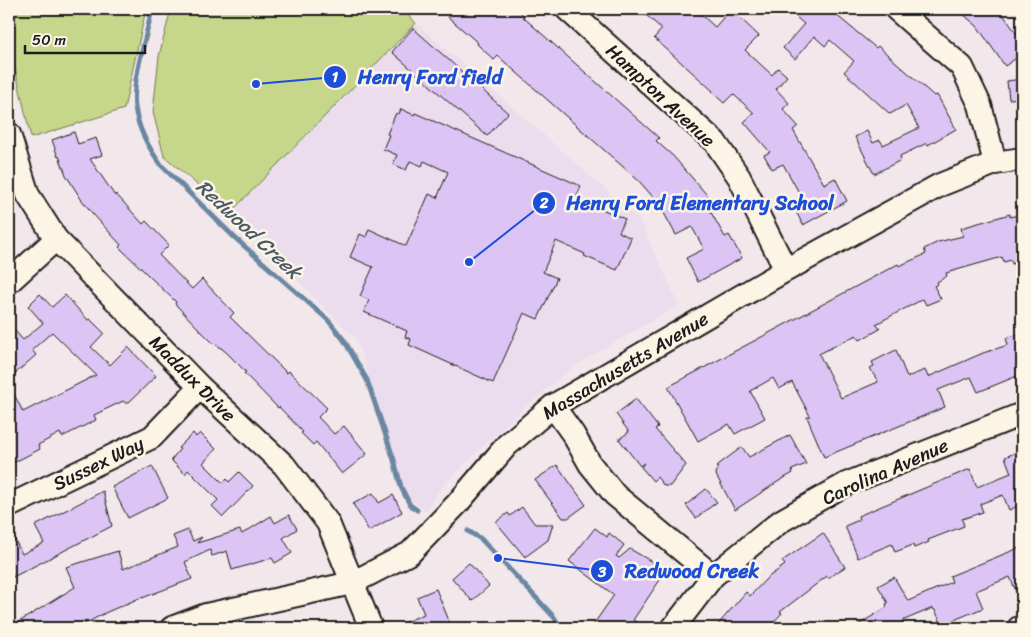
<svg xmlns="http://www.w3.org/2000/svg" width="1031" height="637" font-family="Sriracha,sans-serif">
<rect width="100%" height="100%" fill="#f2e7ea"/>
<filter id="ink" filterUnits="userSpaceOnUse"><feTurbulence type="fractalNoise" baseFrequency=".02" numOctaves="2"/><feDisplacementMap in="SourceGraphic" scale="10" xChannelSelector="R" yChannelSelector="G"/><feConvolveMatrix kernelMatrix="1 2 1 2 8 2 1 2 1" color-interpolation-filters="sRGB"/></filter>
<g filter="url(#ink)">
<path fill="#ebdded" d="M416 23 639 219 679 305 574 366 516 415 440 488 426 511 406 496 357 340 230 213Z"/>
<path fill="#c6d68a" stroke="#717953" d="M9 9H146L124 109 31 138 9 42Z
M171 9H401L416 23 230 213 164 156 153 112 159 56Z"/>
<g fill="none" stroke-linecap="round" stroke-linejoin="round">
<path stroke="#6b87a2" stroke-width="5" d="M152 9C147 35 131 83 135 107 138 129 148 146 160 164L234 237 328 320 344 340 367 380 394 460 401 487 410 505 417 510
M468 531 481 539 554 617 561 628"/>
</g>
<path fill="#dcc5f5" stroke="#1c1c1c" d="M456 9H517L524 16 523 17 659 138 656 141 673 156 707 195 713 207 709 209 725 237 729 235 742 258 698 282 686 258 704 249 692 227 676 235 659 204 639 181 498 56 494 60 477 44 478 43 448 17Z
M639 9H695L715 27 731 9 739 17 759 36 745 50 772 75 778 68 787 76 776 89 789 103 783 109 798 126 793 130 824 184 835 178 847 201 803 225 791 202 801 196 783 164 772 169 764 155 770 152 744 122 754 113 733 94 724 103 712 92 713 91 654 38 662 29Z
M787 9H829L876 48 878 46 934 96 937 95 956 129 928 145 927 143 900 156 901 160 874 174 855 137 867 131 873 143 880 140 883 145 919 128 906 105 890 114 844 72 854 61 830 40 825 46 814 36 795 59 783 48 804 24Z
M957 9H999L1022 41V54L1005 66 977 26Z
M413 28 508 113 487 136 392 52Z
M1022 79V98L1009 99 1007 81Z
M401 109 414 115 415 113 581 186 576 198 625 219 619 232 631 238 617 270 584 256 585 254 556 241 543 272 557 278 538 319 524 313 493 383 409 345 411 339 405 337 407 331 364 312 369 300 360 296 373 267 350 257 360 234 366 237 369 229 406 246 429 194 437 198 448 172 424 161 422 166 410 161 406 170 393 164 397 155 383 149 389 135 387 134 396 113 399 114Z
M74 132 78 144 96 138 102 155 90 159 115 196 116 194 143 224 146 221 169 245 159 255 192 289 202 279 234 313 230 317 287 373 289 371 327 408 318 417 334 434 344 426 367 454 342 474 316 442 313 445 301 433 303 432 279 407 278 408 244 373 246 372 226 352 216 344 215 345 202 332 175 304 176 302 119 247 121 245 93 214 81 199 66 175 59 156 58 157 52 140Z
M1010 214V217L1022 214V261L1012 264 1011 260 1004 262 1002 257 946 273 947 276 937 282 938 284 934 286 941 299 926 305 923 299 876 324 880 329 860 340 856 335 819 354 841 398 878 382 870 368 874 366 872 362 896 350 907 377 925 370 928 377 983 353 1008 345 1006 338 1022 333V374L978 392 971 377 938 390 945 407 824 457 807 417 810 416 792 382 779 389 773 378 750 391 765 418 735 434 729 424 698 441 668 387 898 264 899 266 926 254 924 249 938 242 963 236 961 228Z
M40 294 52 307 65 295 88 320 90 319 104 333 91 347 110 365 128 347 156 376 127 404 123 401 94 415 96 420 62 437 60 433 38 445 40 449 9 465V425L14 423 9 413V384L23 412 96 375 52 332 32 350 36 355 9 379V324L23 340 43 323 28 306Z
M636 399 658 427 655 429 686 465 670 486H664L657 477 653 481 641 467 644 463 640 466 619 439 629 432 616 414Z
M193 433 196 437 200 433 216 449 203 463 223 483 227 479 229 482 239 472 253 486 223 517 212 506 218 500 188 470 185 474 171 460 180 449 178 448Z
M790 435 806 464 792 470 793 473 779 481 735 510 716 475 718 465 742 447 749 457Z
M1022 450V504L1009 510 1003 495 980 504 983 512 962 519 964 526 928 540 929 542 914 548 913 545 895 552 892 544 858 558 845 526 859 520 858 516 970 469 977 487 1011 473 1005 457Z
M557 465 586 505 568 518H563L535 480Z
M152 466 168 498 128 518 112 487Z
M706 489 717 502 696 518 686 505Z
M103 491 112 526 13 577 9 570V528L22 554 44 543 35 526Z
M373 493 379 503 393 495 402 512 369 531 353 504Z
M522 507 535 524H553L548 540 525 557 496 522 508 513 510 516Z
M289 515 297 529 283 538 292 553 275 563 272 558 232 570 227 551 212 556 210 550 185 562 192 579 142 598V597L107 612 77 628H9L75 587 66 567 118 551 123 569 178 547 173 536 188 530 193 541 202 537 197 543 240 530 242 534 271 516 275 523Z
M595 528 607 537 609 533 624 545 616 556 619 558 630 549 654 563 652 566 664 574 633 620 646 628H591L614 595 569 561Z
M823 533 845 567 828 578 827 576 780 612 782 613 768 628H715L746 592 750 596 767 578 785 565 782 561Z
M1019 548 1022 557V606L1010 577 976 591 983 608 942 625 935 610H934L933 608 902 621 906 628H853L887 607 886 604 888 603 878 586 894 577 908 601 952 582 950 576Z
M469 563 489 586 472 601 452 578Z
M436 589 452 628H391L424 614 417 597Z"/>
<g fill="none" stroke-linecap="round" stroke-linejoin="round">
<defs>
<path id="minor" d="M567 9 715 142 739 177 786 270
M896 9 962 67 980 105 995 163
M9 134 28 195 56 239 200 387 284 465 328 523 371 628
M9 282 56 239
M553 406 573 434 590 464 615 495 713 576
M9 506 152 437 200 387
M172 628 206 615 352 583 410 553 457 504 507 445 553 406 786 270 940 185 995 163 1022 159
M673 628 713 576 781 521 846 484 1022 414
M1019 628 1022 627"/>
</defs>
<use href="#minor" stroke="#1c1c1c" stroke-width="26"/>
<use href="#minor" stroke="#fcf5e5" stroke-width="22"/>
</g>
</g>
<g text-anchor="middle" stroke-width="5" stroke-linejoin="round" paint-order="stroke">
<g font-size="19" fill="#1c1c1c" stroke="#fcf5e5">
<text transform="translate(661 95) rotate(43)" y="7">Hampton Avenue</text>
<text transform="translate(625 365) rotate(-31)" y="7">Massachusetts Avenue</text>
<text transform="translate(193 378) rotate(45)" y="7">Maddux Drive</text>
<text transform="translate(98 463) rotate(-26)" y="7">Sussex Way</text>
<text transform="translate(885 471) rotate(-24)" y="7">Carolina Avenue</text>
</g>
<g font-size="20" font-style="italic" fill="#4a5a6a" stroke="#fcf5e5">
<text transform="translate(249 229) rotate(43)" y="7">Redwood Creek</text>
</g>
</g>
<path fill="none" stroke="#1d4ed8" stroke-width="2" d="M256 84L335 77M469 262L544 203M498 558L602 571"/>
<g fill="#1d4ed8" stroke="#fcf5e5" stroke-width="2">
<circle cx="256" cy="84" r="5"/>
<circle cx="469" cy="262" r="5"/>
<circle cx="498" cy="558" r="5"/>
<circle cx="335" cy="77" r="12"/>
<circle cx="544" cy="203" r="12"/>
<circle cx="602" cy="571" r="12"/>
</g>
<g font-size="15" text-anchor="middle" font-weight="bold" fill="#fff">
<text x="335" y="82">1</text>
<text x="544" y="208">2</text>
<text x="602" y="577">3</text>
</g>
<g font-size="20" text-anchor="middle" font-weight="bold" fill="#1d4ed8" stroke="#fcf5e5" stroke-width="5" stroke-linejoin="round" paint-order="stroke">
<text x="430" y="84">Henry Ford field</text>
<text x="700" y="210">Henry Ford Elementary School</text>
<text x="692" y="578">Redwood Creek</text>
</g>
<rect width="1031" height="637" fill="none" stroke="#fcf5e5" stroke-width="30"/>
<rect x="15" y="15" width="1001" height="607" fill="none" stroke="#1c1c1c" stroke-width="2" filter="url(#ink)"/>
<path d="M25 45v8h120v-8" fill="none" stroke="#1c1c1c" stroke-width="2.5"/>
<text x="32" y="45" font-size="15" fill="#1c1c1c" stroke="#fcf5e5" stroke-width="4" paint-order="stroke">50 m</text>
</svg>
